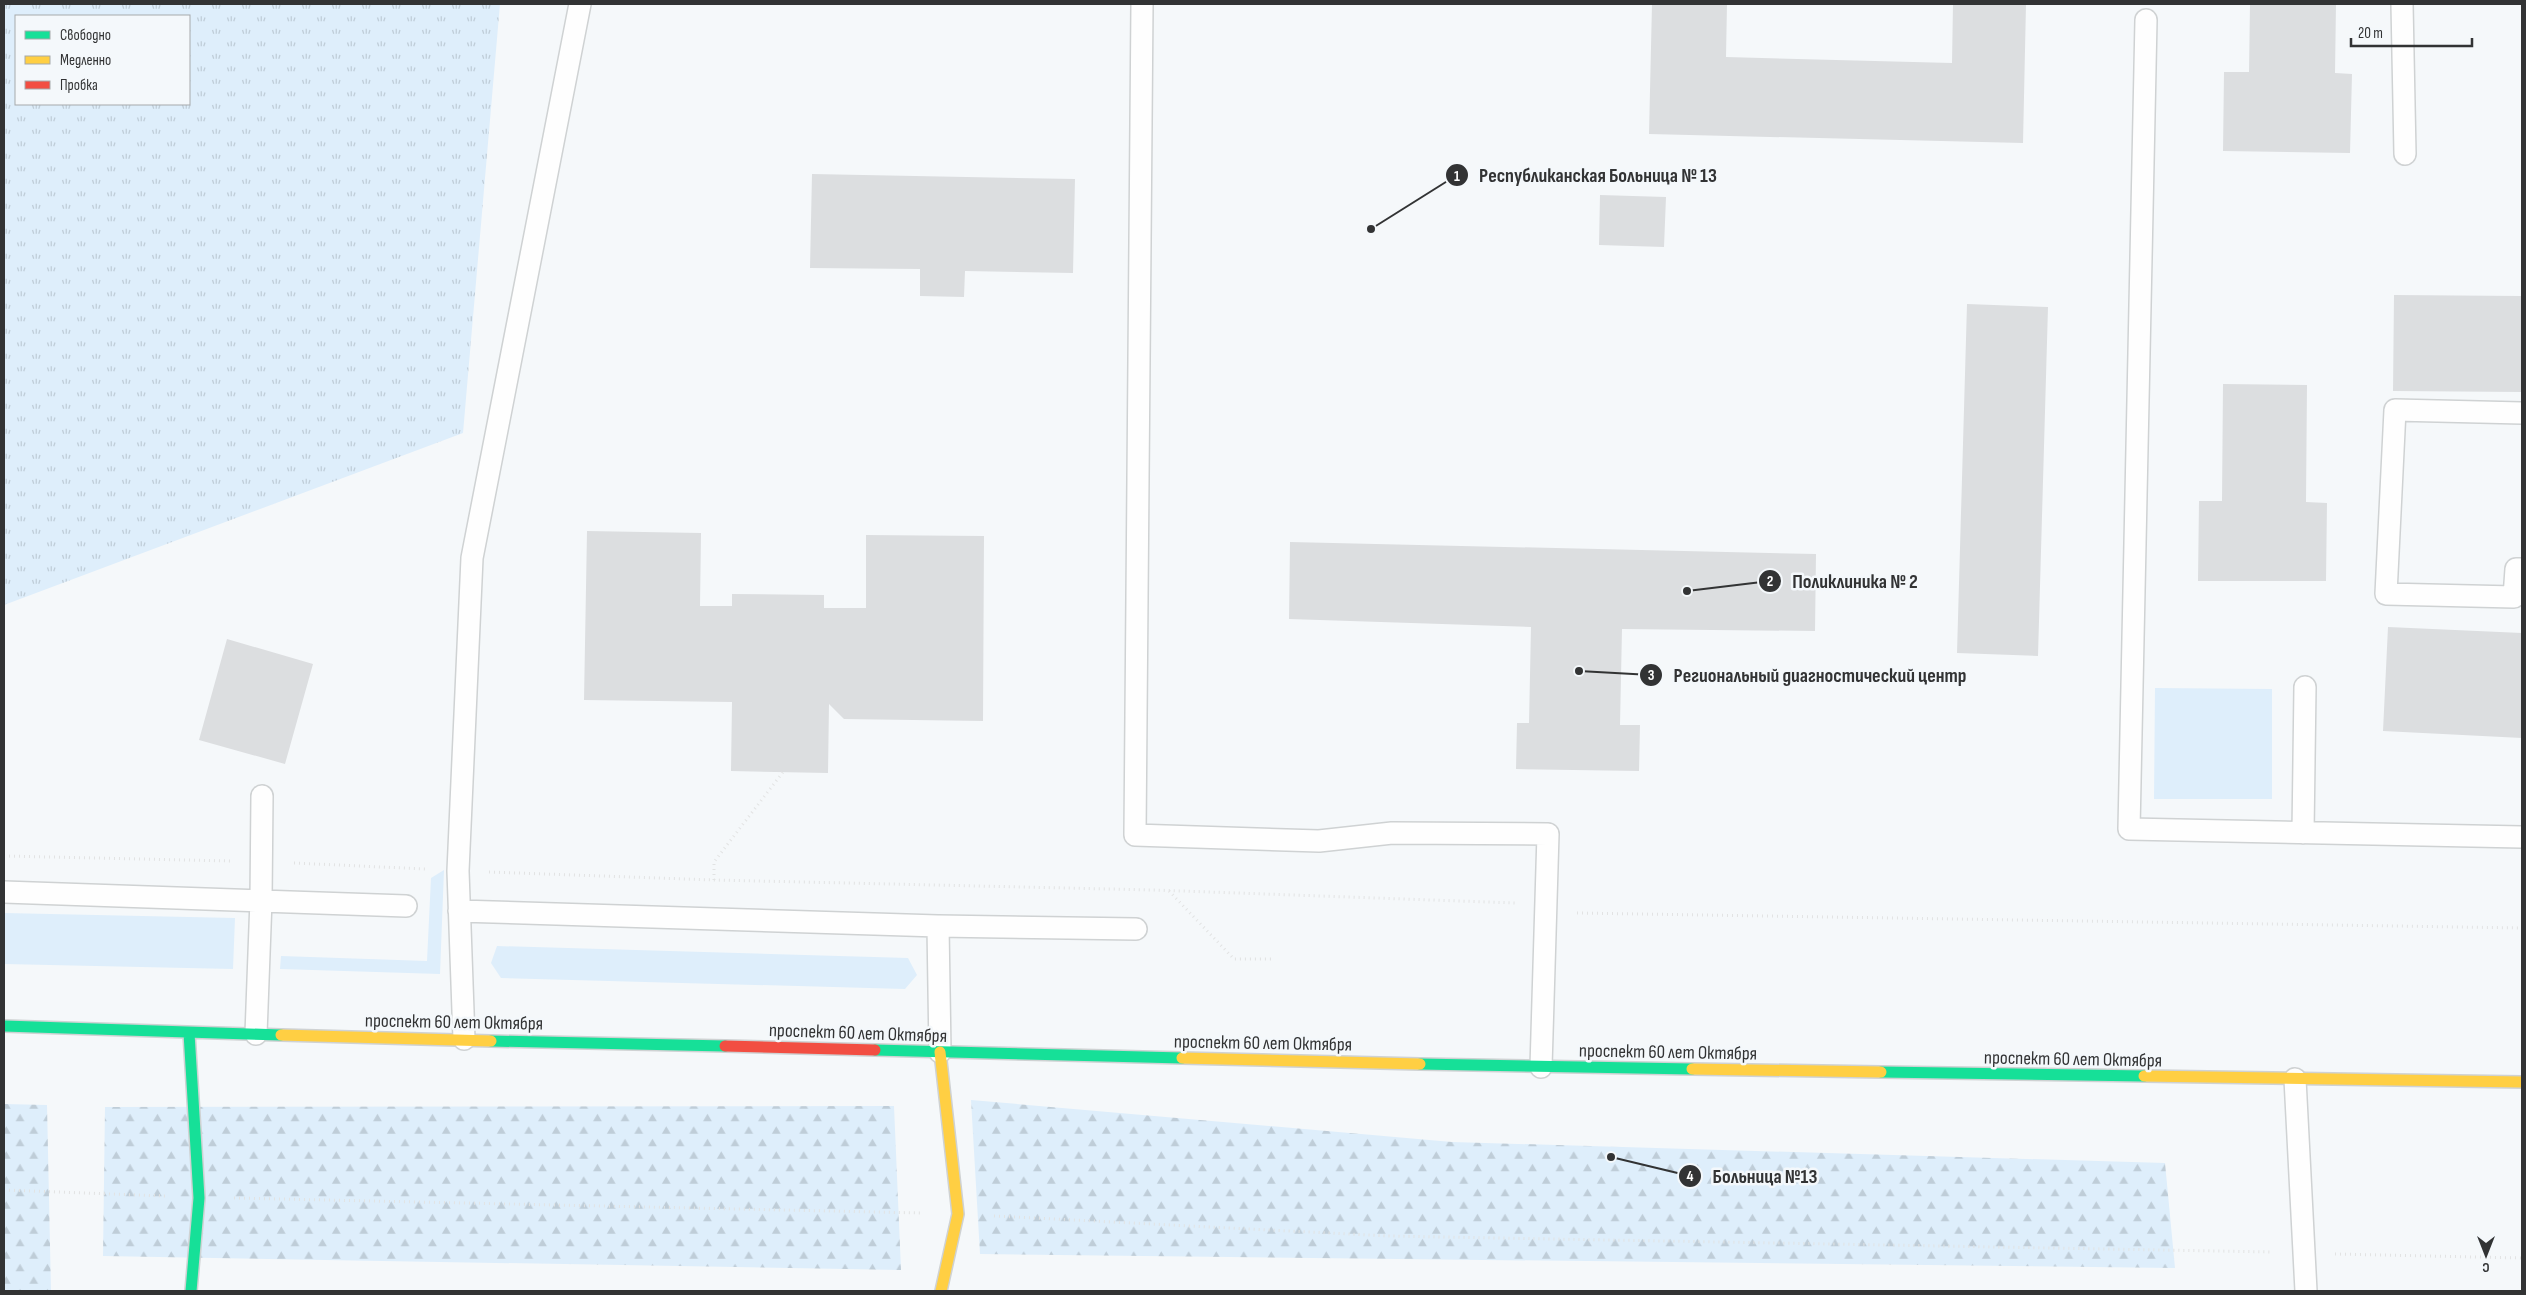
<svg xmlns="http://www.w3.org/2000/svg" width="2526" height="1295" font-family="'Sofia Sans Condensed',sans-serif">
<defs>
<pattern id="forest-firs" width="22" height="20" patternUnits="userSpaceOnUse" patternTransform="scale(1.25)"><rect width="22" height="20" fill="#deeefb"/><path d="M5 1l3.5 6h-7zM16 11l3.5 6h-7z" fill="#bfcdd8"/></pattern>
<pattern id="park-tufts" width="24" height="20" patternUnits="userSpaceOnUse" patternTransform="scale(1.25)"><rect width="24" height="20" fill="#deeefb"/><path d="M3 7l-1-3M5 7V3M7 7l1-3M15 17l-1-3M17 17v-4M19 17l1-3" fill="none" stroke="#bfcdd8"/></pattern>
</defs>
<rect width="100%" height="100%" fill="#f5f8fa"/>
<path fill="#deeefb" d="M2155 688 2272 689V799H2154Z
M444 870 440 974 280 969 281 956 427 961 431 878Z
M4 913 235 918 233 969 4 964Z
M497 946 908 958 917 975 905 989 501 978 491 963Z"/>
<path fill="url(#forest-firs)" d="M971 1100 1452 1142 2165 1163 2175 1268 980 1254Z
M4 1104 47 1105 51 1291H4Z
M894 1106 901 1270 103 1256 105 1107Z"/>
<path fill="url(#park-tufts)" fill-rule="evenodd" d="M4 4H500L463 433 4 605ZM16 16H189V104H16Z"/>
<path fill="#dcdee0" d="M1652 4H1727L1726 57 1952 63 1953 4H2026L2023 143 1649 134Z
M2250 4H2336L2335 73 2352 74 2350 153 2223 151 2224 72H2249Z
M812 174 1075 179 1073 273 965 271 964 297 920 296V269L810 268Z
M1600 195 1666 197 1664 247 1599 245Z
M2394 295 2522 296V392L2393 391Z
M1967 304 2048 307 2038 656 1957 653Z
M2223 384 2307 385 2306 502 2327 503 2326 581H2198L2199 501H2222Z
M587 531 701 533 700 606H732V594L824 595V608H866V535L984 536 983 721 844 719 829 704 828 773 731 771 732 702 584 700Z
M1290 542 1816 554 1815 631 1622 629 1620 725H1640L1639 771 1516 769 1517 723H1529L1531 627 1289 619Z
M2388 627 2522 633V738L2383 731Z
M227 639 313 664 285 764 199 740Z"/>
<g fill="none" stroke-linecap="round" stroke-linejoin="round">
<defs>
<path id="lane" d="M1142 4 1135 835 1319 841 1392 833 1548 834 1541 1067
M2402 4 2405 154
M2146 20 2129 829 2522 837
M2522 413 2395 410 2386 594 2514 597 2516 569H2522
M2303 833 2305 687
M4 892 406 906
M459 911 938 926 1136 929
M938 926 940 1052
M256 1034 261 900 262 796
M464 1039 458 871 472 558 580 4
M2295 1079 2306 1291"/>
<path id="fast" d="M4 1026 281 1035
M189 1033 199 1198 191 1291
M491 1041 725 1046
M875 1050 1182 1058
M1420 1064 1692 1069
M1881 1072 2144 1076"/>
<path id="slow" d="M281 1035 491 1041
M940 1052 958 1214 941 1291
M1182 1058 1420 1064
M1692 1069 1881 1072
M2144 1076 2522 1082"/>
<path id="jam" d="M725 1046 875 1050"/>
</defs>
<use href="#lane" stroke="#cfd2d3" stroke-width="24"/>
<use href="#fast" stroke="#cfd2d3" stroke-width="14"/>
<use href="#slow" stroke="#cfd2d3" stroke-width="14"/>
<use href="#jam" stroke="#cfd2d3" stroke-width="14"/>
<path stroke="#e2e3e3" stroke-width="3" stroke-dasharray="1 4" stroke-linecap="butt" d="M4 856 231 861
M294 863 425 869
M489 872 714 880 1154 890 1515 903
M714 880V862L783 772
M1169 891 1234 959H1271
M1577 913 2522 928
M4 1190 165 1196
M234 1198 922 1213
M994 1216 1388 1236 2272 1252
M2335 1254 2522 1258"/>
<use href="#lane" stroke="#fefefe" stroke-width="21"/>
<use href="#fast" stroke="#16e098" stroke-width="11"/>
<use href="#slow" stroke="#ffcf43" stroke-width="11"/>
<use href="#jam" stroke="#f24e42" stroke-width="11"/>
</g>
<g text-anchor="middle" stroke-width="5" stroke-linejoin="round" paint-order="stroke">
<g font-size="19" fill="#323334" stroke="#f4f8fb">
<text transform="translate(454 1021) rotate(1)" y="7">проспект 60 лет Октября</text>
<text transform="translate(858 1032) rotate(2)" y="7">проспект 60 лет Октября</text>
<text transform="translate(1263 1042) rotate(1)" y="7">проспект 60 лет Октября</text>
<text transform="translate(1668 1051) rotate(1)" y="7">проспект 60 лет Октября</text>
<text transform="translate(2073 1058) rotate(1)" y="7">проспект 60 лет Октября</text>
</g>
</g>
<path fill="none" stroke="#323334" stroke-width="2" d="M1371 229L1457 175M1687 591L1770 581M1579 671L1651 675M1611 1157L1690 1176"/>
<g fill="#323334" stroke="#f4f8fb" stroke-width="2">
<circle cx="1371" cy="229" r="5"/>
<circle cx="1687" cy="591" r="5"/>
<circle cx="1579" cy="671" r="5"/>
<circle cx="1611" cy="1157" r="5"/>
<circle cx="1457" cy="175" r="12"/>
<circle cx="1770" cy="581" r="12"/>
<circle cx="1651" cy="675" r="12"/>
<circle cx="1690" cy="1176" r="12"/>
</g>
<g font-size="15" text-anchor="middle" font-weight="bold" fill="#fff">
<text x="1457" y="181">1</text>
<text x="1770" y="586">2</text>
<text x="1651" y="680">3</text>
<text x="1690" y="1181">4</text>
</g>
<g font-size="20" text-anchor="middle" font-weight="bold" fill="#323334" stroke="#f4f8fb" stroke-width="5" stroke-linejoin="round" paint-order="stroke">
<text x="1598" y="182">Республиканская Больница № 13</text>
<text x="1855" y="588">Поликлиника № 2</text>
<text x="1820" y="682">Региональный диагностический центр</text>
<text x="1765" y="1183">Больница №13</text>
</g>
<rect width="2526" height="1295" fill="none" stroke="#323334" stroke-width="10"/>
<rect x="15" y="15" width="175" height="90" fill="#f4f8fb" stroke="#a6a9ab"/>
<rect x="25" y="31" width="25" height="8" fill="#16e098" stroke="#a6a9ab"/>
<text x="60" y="40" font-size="15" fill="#323334">Свободно</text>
<rect x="25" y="56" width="25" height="8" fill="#ffcf43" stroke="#a6a9ab"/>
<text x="60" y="65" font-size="15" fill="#323334">Медленно</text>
<rect x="25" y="81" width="25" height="8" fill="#f24e42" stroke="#a6a9ab"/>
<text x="60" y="90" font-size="15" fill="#323334">Пробка</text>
<g transform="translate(2486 1255) rotate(180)" stroke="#f4f8fb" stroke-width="4" paint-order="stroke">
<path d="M0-4L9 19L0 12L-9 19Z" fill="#323334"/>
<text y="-8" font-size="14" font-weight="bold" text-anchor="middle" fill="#323334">С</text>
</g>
<path d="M2351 38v8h121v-8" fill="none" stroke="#323334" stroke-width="2.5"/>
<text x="2358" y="38" font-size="15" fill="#323334" stroke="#f4f8fb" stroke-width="4" paint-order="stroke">20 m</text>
</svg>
